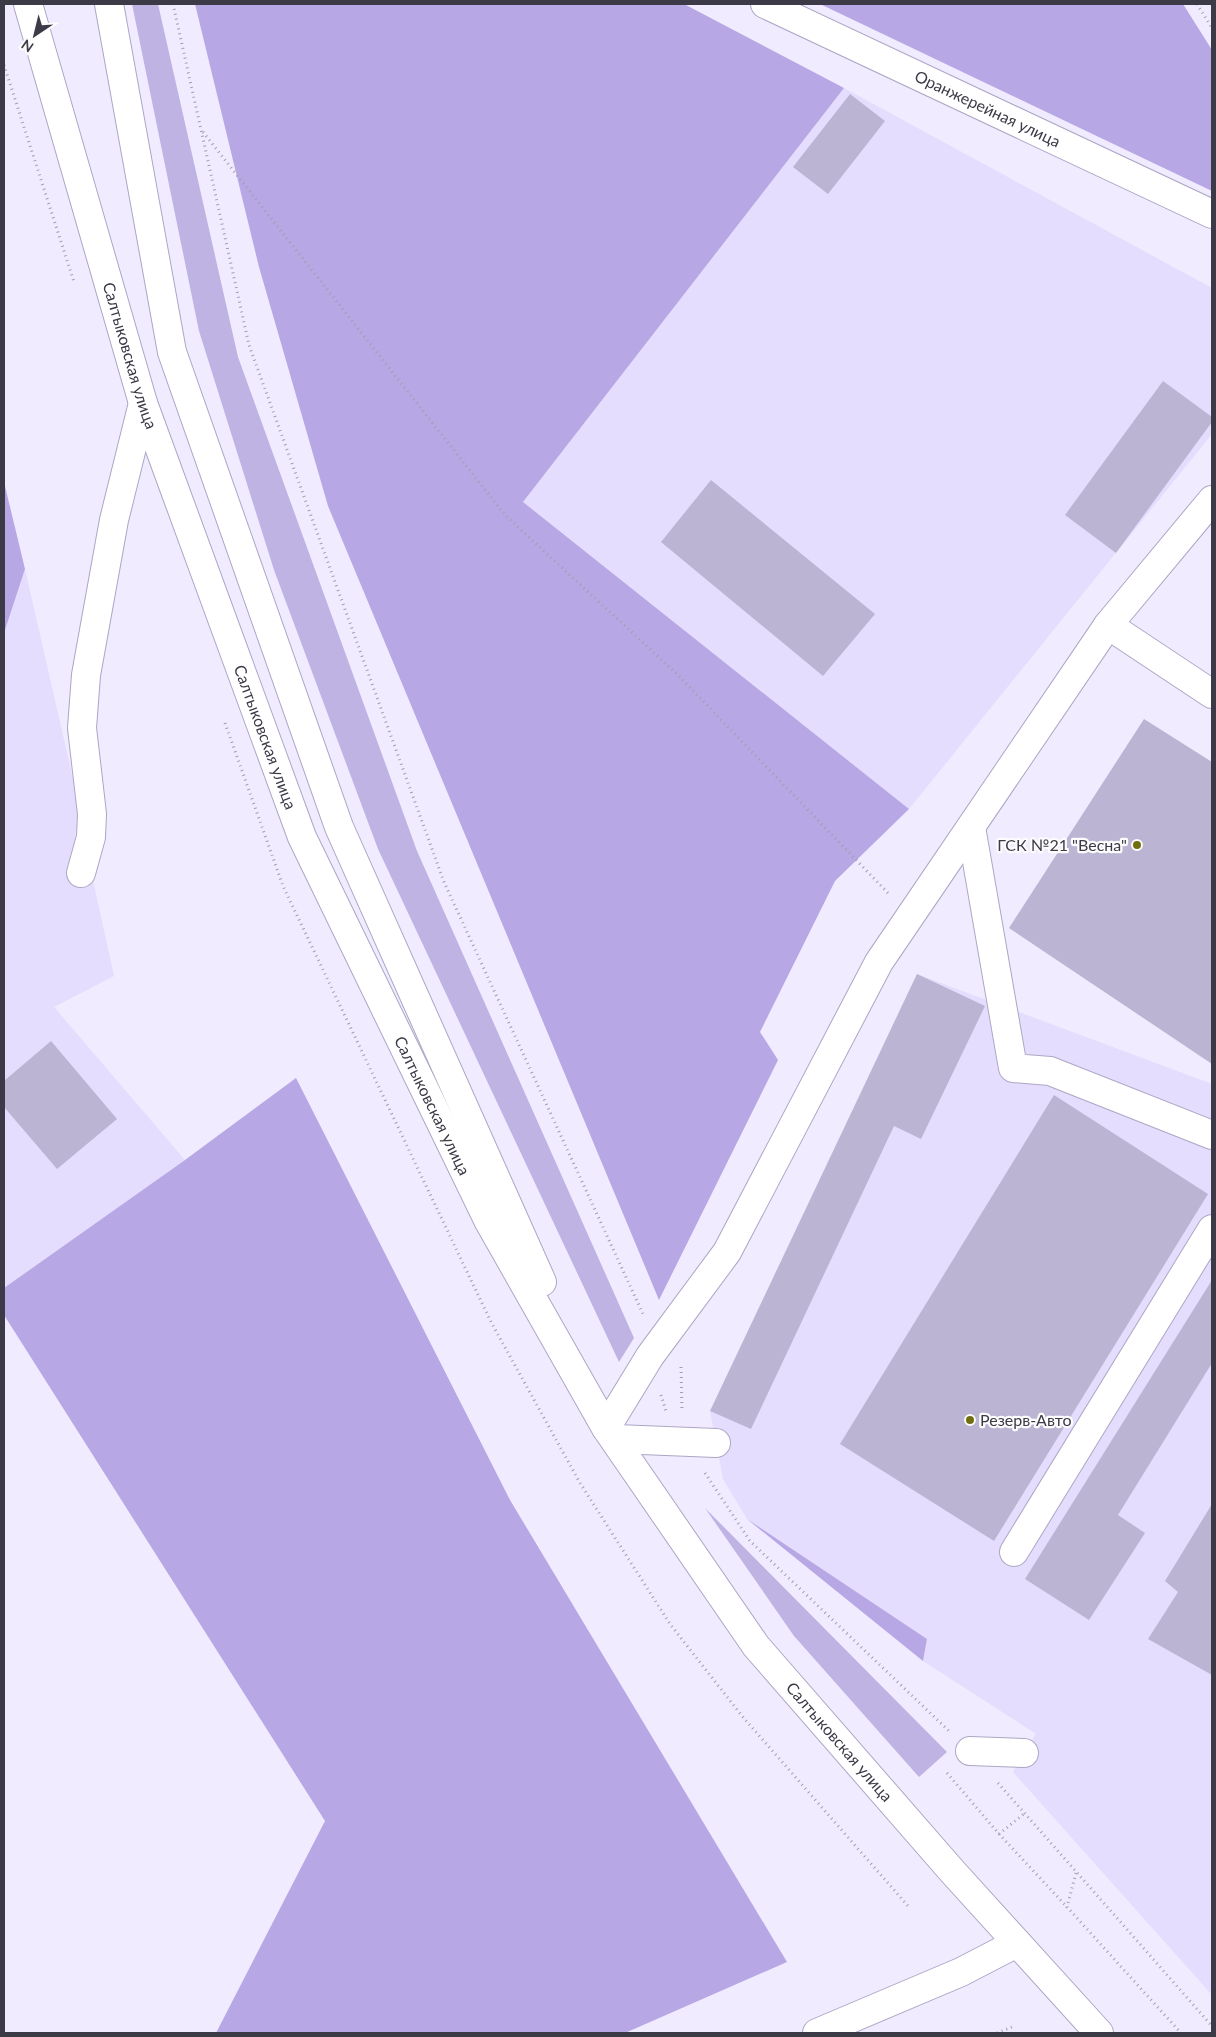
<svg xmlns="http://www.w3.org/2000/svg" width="1216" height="2037" font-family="Lato,sans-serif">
<rect width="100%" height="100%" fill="#f0ebff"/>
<path fill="#e5ddfd" d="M844 88 1212 288V434L909 809 523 502Z
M25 569 79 805 71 872 92 876 114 976 54 1007 185 1160 4 1288V633Z
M917 974 1212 1084V1995L1013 1772 1036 1734 923 1661 927 1639 747 1519 723 1479 710 1411Z"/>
<path fill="#bfb3e4" d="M132 4H158L238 357 417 851 634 1338 619 1362 378 849 274 570 199 331Z
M705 1508 947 1752 919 1777 794 1636Z"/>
<path fill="#b7a7e4" d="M195 4H684L844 88 523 502 909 809 835 881 760 1032 778 1060 659 1300 328 506 259 267Z
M820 4H1183L1212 50V191Z
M4 482 25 569 4 633Z
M296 1078 510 1500 787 1962 625 2033H216L325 1821 4 1315V1288L185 1160Z
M747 1519 927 1639 923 1661Z"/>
<path fill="#bbb4d3" d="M850 94 885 121 828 194 793 167Z
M1163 381 1212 417V422L1116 553 1065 515Z
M711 480 875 614 823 676 661 542Z
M1144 719 1212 762V1064L1009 928Z
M917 974 985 1006 921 1139 894 1126 751 1429 710 1411Z
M51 1041 117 1119 57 1169 4 1107V1081Z
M1054 1095 1208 1194 994 1541 840 1444Z
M1212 1280V1363L1118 1515 1145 1533 1089 1620 1025 1579Z
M1212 1504V1675L1148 1639 1178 1592 1165 1581Z"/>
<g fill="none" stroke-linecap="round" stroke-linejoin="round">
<defs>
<g id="minor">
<path id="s1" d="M765 4 1212 214"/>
<path d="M1212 500 1108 625 1212 694"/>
<path d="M971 827 1013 1068 1050 1071 1212 1135"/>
<path d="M81 873 91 837 92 814 82 728 86 675 114 520 143 403"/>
<path d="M606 1428 650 1356 727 1252 879 962 1108 625"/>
<path d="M616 1439 716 1443"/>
<path d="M1014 1552 1212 1229"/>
<path d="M970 1751 1024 1753"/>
<path d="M817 2033 961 1972 1017 1943"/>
</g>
<g id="major">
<path id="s2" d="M28 4 143 403 302 837 488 1220 606 1428 756 1646 952 1871 1099 2033"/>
<path d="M109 4 172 352 339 827 542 1282"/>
</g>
</defs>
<use href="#minor" stroke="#ada6c4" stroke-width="30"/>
<use href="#major" stroke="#ada6c4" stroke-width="30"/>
<path stroke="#a29eaf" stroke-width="3" stroke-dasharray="1 4" stroke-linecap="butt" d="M173 4 249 345 444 882 643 1314
M1197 4 1212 28
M4 65 74 282
M203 132 505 515 677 674 888 893
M225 723 283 886 491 1322 580 1483 670 1624 742 1716 908 1906
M681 1367 682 1411
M661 1395 666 1411
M705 1473 750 1541 949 1731
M947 1773 999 1834 1067 1907
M998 1783 1212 2026
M999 1834 1025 1813
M1076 1873 1067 1907 1181 2033
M997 2033 1012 2027"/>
<use href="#minor" stroke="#fff" stroke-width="28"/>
<use href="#major" stroke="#fff" stroke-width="28"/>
</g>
<g fill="#706f10" stroke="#fcfcfc" stroke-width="2">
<circle cx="1137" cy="845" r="5"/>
<circle cx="970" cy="1420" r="5"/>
</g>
<g text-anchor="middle" stroke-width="4.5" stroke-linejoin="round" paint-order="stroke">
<g font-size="16" fill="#3d3a47" stroke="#fcfcfc">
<text dy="6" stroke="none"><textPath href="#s1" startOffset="246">Оранжерейная улица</textPath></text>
<text dy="6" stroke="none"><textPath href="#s2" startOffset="366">Салтыковская улица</textPath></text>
<text dy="6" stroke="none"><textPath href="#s2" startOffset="771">Салтыковская улица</textPath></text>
<text dy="6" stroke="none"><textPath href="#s2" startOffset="1176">Салтыковская улица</textPath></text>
<text dy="6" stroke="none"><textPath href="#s2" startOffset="1934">Салтыковская улица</textPath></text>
</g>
<g font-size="16" fill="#3d3a47" stroke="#fcfcfc" text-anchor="end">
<text x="1127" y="851">ГСК №21 "Весна"</text>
<text x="980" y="1426" text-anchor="start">Резерв-Авто</text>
</g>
</g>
<rect width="1216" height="2037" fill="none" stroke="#3d3a47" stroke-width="10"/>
<g transform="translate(35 35) rotate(215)" stroke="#fcfcfc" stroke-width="4" paint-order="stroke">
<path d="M0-4L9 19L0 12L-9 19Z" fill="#3d3a47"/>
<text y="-8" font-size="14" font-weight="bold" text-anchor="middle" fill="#3d3a47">N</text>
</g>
</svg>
